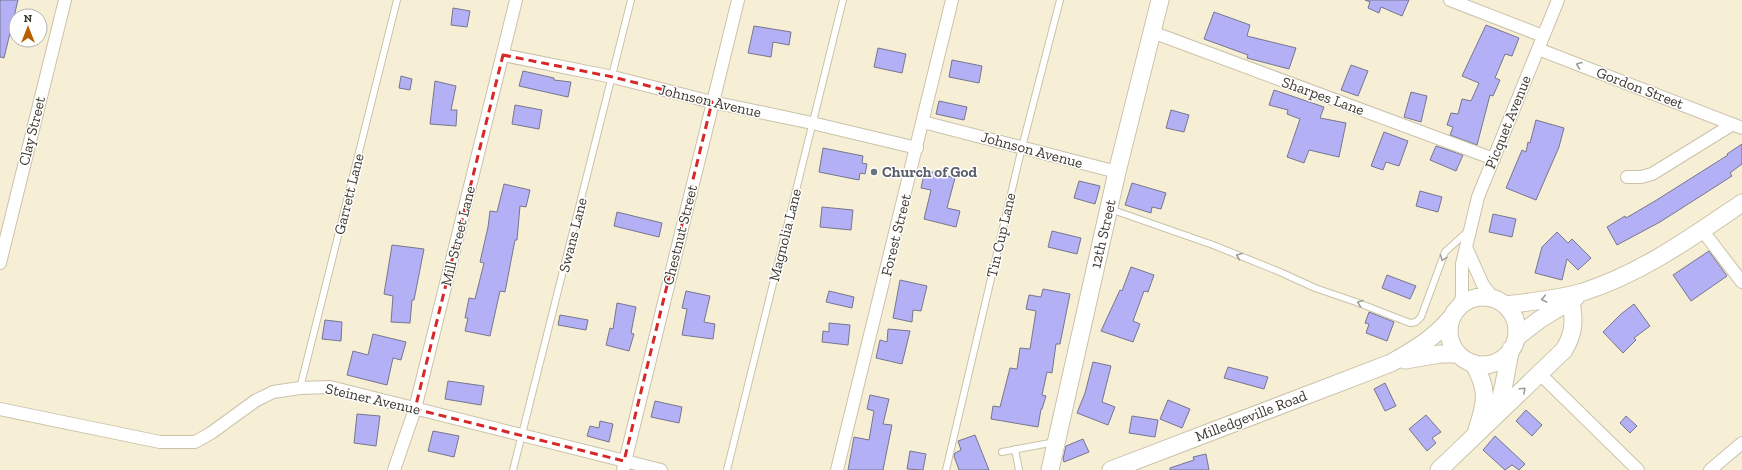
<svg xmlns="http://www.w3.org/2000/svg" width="1742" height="470" font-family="'Zilla Slab',serif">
<rect width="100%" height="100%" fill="#f7efd5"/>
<path fill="#b4b0f6" stroke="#76768d" d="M0 0H18L4 58 0 57Z
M1365 0H1409L1402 16 1381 7 1379 13 1368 8 1370 2Z
M453 8 470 11 467 27 451 25Z
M1214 12 1250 25 1247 36 1296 48 1289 69 1247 58 1248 55 1204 39Z
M1486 25 1519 38 1512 56 1505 54 1495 78 1500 80 1493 96 1490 95 1477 145 1450 135 1453 127 1447 125 1451 113 1458 114 1462 99 1471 101 1479 83 1462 76Z
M754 26 791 32 789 45 773 42 771 57 748 53Z
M878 48 906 54 902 73 874 67Z
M952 60 982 66 979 83 949 77Z
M1351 65 1368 71 1358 96 1341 90Z
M523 71 554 78V80L571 82 568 97 519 86Z
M401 76 412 79 410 90 399 88Z
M435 81 456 86 451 110H457L456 126 430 124Z
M1274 90 1324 107 1320 118 1346 123 1339 157 1309 150 1304 163 1287 157 1300 119 1287 114 1288 110 1269 105Z
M1411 92 1427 96 1421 122 1404 117Z
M939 101 967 107 964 120 936 114Z
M515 105 542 110 539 129 512 124Z
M1171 110 1189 115 1184 132 1166 128Z
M1536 120 1564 128 1559 147 1536 200 1506 188 1522 150 1526 152 1528 142 1530 143Z
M1384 132 1408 141 1399 166 1386 162 1383 170 1371 166Z
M1742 144V164L1730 173 1732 176 1660 222 1617 245 1607 227 1625 216 1626 218 1655 201 1728 155 1727 154Z
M1436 146 1463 155 1456 171 1430 160Z
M823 148 863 156 862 163 867 164 865 174 860 173 859 180 819 172Z
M925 170 955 178 947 208 960 211 956 227 924 219 931 190 921 188Z
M1079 181 1100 186 1095 204 1074 198Z
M1132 183 1166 193 1161 209 1152 207 1151 213 1125 205Z
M504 184 530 190 526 207 520 206 517 240H515L505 292 500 291 490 336 465 331 468 318H465L469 298 475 299 484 263 480 262 488 227 490 211 497 212Z
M1420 191 1442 197 1438 212 1416 206Z
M822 207 853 210 851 230 820 227Z
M617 212 662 223 659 237 614 226Z
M1493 214 1516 219 1512 237 1489 232Z
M1052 231 1081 238 1077 254 1048 247Z
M1557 232 1568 243 1572 239 1591 258 1578 270 1567 259 1562 280 1535 273 1542 247Z
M392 245 424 249 414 300H412L410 323 391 322 393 296 384 294Z
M1709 251 1727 276 1691 301 1673 275Z
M1131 267 1154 275 1148 292 1144 291 1133 321 1140 324 1133 342 1101 331 1120 290 1122 291Z
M1387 275 1416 286 1410 299 1382 288Z
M900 280 927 286 921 311 913 310 912 322 893 318Z
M1043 289 1070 294 1060 344H1056L1052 373 1047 372 1042 395 1046 396 1042 409H1041L1038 427 991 419 993 406 1000 407 1010 368 1017 369 1020 348 1030 349 1036 311 1026 309 1029 295 1041 297Z
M686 291 710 296 704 322 715 324 713 339 682 335 687 309 682 308Z
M829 291 854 297 852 308 826 302Z
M617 303 636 307 631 333 634 334 629 351 606 345 610 328 613 329Z
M1634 304 1650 326 1634 338 1636 340 1623 353 1603 332 1621 314Z
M1369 312 1394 322 1387 341 1366 333 1369 324 1365 323Z
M560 315 588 320 586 330 558 325Z
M325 320 342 322 341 341 322 339Z
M829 323 850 325 848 345 822 342 823 331 829 332Z
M888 329 910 331 902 364 876 358 880 340 887 342Z
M373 334 406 342 401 360 393 358 387 385 347 375 353 351 368 355Z
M1093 362 1111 366 1102 402 1115 407 1108 425 1077 413 1085 393Z
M1228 367 1268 377 1264 389 1224 378Z
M448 381 484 386 481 405 445 399Z
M1385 383 1396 406 1385 411 1374 389Z
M870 395 889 399 883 424 892 425 883 470H848L854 437 869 440 874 411 867 409Z
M1168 400 1190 409 1182 428 1160 419Z
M655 401 682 407 679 423 651 417Z
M1526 410 1542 425 1532 436 1516 421Z
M357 414 380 416 376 446 354 443Z
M1426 415 1441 432 1432 438 1436 443 1427 451 1409 429Z
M1132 416 1158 420 1155 437 1129 433Z
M1626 416 1637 426 1630 433 1620 423Z
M600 421 613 424 609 442 587 436 590 426 599 428Z
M433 431 459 436 454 457 428 451Z
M975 435 989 470H959L954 456 955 453 961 450 958 441Z
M1495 436 1525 464 1519 470 1512 465 1505 470 1483 450Z
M1083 439 1089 452 1064 462 1063 459 1066 446Z
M910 451 926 454 923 470 907 469Z
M1206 454 1209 470H1170V468L1194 460 1193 457Z"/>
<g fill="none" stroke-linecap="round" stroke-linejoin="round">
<defs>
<path id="lane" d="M1110 209 1213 245 1280 272 1315 288 1356 302 1410 323 1416 322 1421 317 1445 252 1468 231
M300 388 397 0
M1015 449 1019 470
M1002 452 1055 442
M513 470 631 0
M727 470 843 0
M946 470 1022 147 1060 0"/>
<path id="street" d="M1450 0 1543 36
M1152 32 1494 159
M1538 49 1742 128
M503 55 613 77 712 102 812 123 917 148
M923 122 1117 172
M1627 177H1641L1652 174 1733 124
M1702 230 1742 282
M1466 247 1483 285 1493 298
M0 263 65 0
M1460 306 1462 295V264L1478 197 1558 0
M1540 374 1638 470
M0 409 160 442H195L211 433 255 401 273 392 300 388 330 387 661 470
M394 470 415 409 516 0
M623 470 738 0
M837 470 952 0
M1710 470 1742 443"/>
<path id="secondary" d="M1449 331a34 34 0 1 1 68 0a34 34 0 1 1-68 0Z
M1505 305C1531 302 1559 299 1583 292 1642 273 1692 237 1742 203
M1517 337 1539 320 1576 297
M1405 360 1440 354H1458
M1473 363C1489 389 1486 403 1477 430
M1495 414C1505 393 1505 371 1511 349
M1050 470 1117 172 1160 0
M1111 470 1391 363C1414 350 1433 339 1450 319
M1439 470 1564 350C1575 332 1574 320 1571 300"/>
</defs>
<use href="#lane" stroke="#cac2a9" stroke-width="8"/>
<use href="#street" stroke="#cac2a9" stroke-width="14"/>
<use href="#secondary" stroke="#cac2a9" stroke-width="19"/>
<use href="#lane" stroke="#fff" stroke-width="6"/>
<use href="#street" stroke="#fff" stroke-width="12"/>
<use href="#secondary" stroke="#fff" stroke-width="17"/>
</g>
<defs><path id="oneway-chevron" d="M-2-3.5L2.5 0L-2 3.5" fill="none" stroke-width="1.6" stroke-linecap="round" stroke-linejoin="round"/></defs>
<g stroke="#9e9c97">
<use href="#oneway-chevron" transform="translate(1579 65) rotate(-159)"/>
<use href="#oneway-chevron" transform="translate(1239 256) rotate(-158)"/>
<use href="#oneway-chevron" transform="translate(1443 258) rotate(111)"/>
<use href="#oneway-chevron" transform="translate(1544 299) rotate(169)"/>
<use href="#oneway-chevron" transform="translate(1360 303) rotate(-159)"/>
<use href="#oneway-chevron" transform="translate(1523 390) rotate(-43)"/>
</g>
<path fill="none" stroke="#d62828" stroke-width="3" stroke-dasharray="8 5" stroke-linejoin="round" d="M503 55 613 77 712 102 624 461 415 409Z"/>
<circle fill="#6b7280" stroke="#fff" stroke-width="1.5" cx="874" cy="172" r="4"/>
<g text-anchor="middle" stroke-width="3" stroke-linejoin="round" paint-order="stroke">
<g font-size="15" fill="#3d392f" stroke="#fff">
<text transform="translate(1640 88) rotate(21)" y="5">Gordon Street</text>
<text transform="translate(1323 96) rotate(20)" y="5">Sharpes Lane</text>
<text transform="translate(710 101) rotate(13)" y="5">Johnson Avenue</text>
<text transform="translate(1508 122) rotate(-68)" y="5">Picquet Avenue</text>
<text transform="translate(32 131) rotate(-76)" y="5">Clay Street</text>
<text transform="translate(1032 150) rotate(15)" y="5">Johnson Avenue</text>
<text transform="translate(349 194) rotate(-76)" y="5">Garrett Lane</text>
<text transform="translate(1103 234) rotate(-77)" y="5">12th Street</text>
<text transform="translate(573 235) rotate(-76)" y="5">Swans Lane</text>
<text transform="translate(680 235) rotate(-76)" y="5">Chestnut Street</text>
<text transform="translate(785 235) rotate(-76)" y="5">Magnolia Lane</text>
<text transform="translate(896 235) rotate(-76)" y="5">Forest Street</text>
<text transform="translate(1001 235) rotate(-77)" y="5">Tin Cup Lane</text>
<text transform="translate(458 236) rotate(-76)" y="5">Mill Street Lane</text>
<text transform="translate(373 399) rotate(13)" y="5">Steiner Avenue</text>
<text transform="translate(1251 416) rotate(-21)" y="5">Milledgeville Road</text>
</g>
<g font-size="15" font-weight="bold" fill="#5b616d" stroke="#fff" text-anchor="start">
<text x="882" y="177">Church of God</text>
</g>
</g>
<g transform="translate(28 28)"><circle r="19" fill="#ffffff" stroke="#b1b0ac"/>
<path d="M0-3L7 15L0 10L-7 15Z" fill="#b85d00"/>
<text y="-6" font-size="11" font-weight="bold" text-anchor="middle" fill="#3d392f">N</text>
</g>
</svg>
